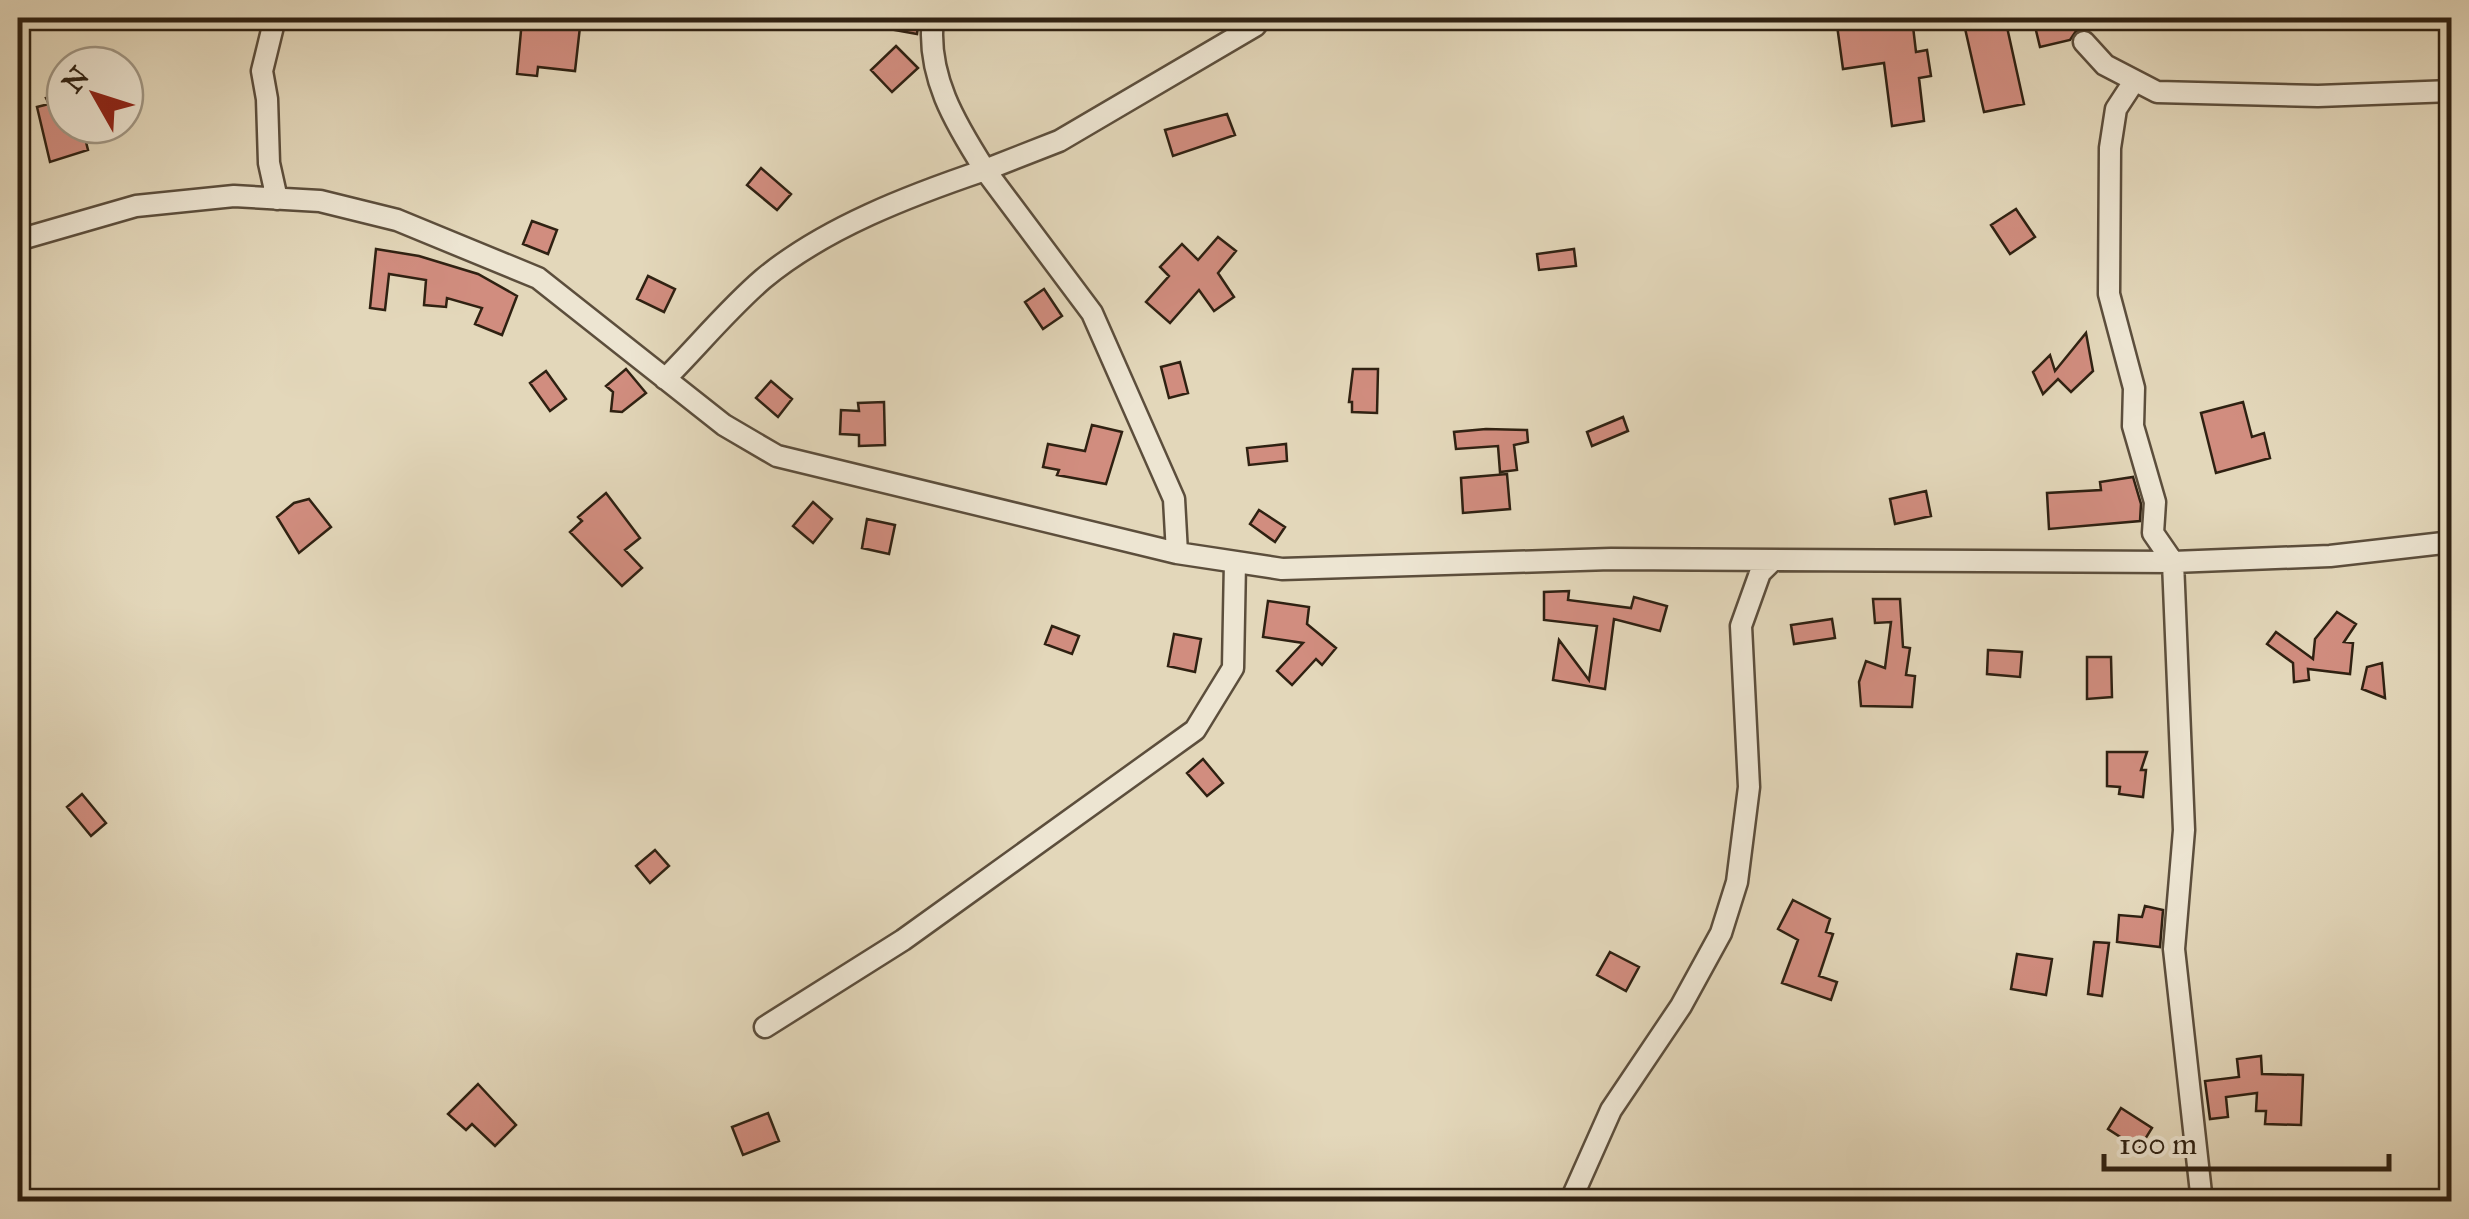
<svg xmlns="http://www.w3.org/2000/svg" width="2469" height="1219" font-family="'IM FELL Great Primer',serif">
<rect width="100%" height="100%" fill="#e3d7ba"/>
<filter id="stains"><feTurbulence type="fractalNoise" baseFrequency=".002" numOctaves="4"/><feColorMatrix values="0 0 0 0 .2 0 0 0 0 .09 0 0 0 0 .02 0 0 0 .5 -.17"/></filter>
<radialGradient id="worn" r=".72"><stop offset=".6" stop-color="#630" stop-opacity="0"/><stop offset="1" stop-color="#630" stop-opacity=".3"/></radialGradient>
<path fill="#d18d7f" stroke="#2f2112" stroke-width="2.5" d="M552 18H581L575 71 538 67 537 76 517 74 522 20 552 22Z
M868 18H919L917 34 867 25Z
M1836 18H1912L1916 52 1927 50 1931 76 1919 78 1924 121 1892 126 1884 63 1843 69Z
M2005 18 2024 104 1984 112 1964 24Z
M2033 18H2083L2086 29 2076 31 2070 40 2040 47Z
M896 46 918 68 892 92 871 70Z
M65 92V131L82 126 88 150 50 162 37 107 49 104 46 98Z
M1227 114 1235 135 1173 156 1165 130Z
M761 168 791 194 777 210 747 185Z
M2016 209 2035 237 2010 254 1991 225Z
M532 221 557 230 548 254 523 244Z
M1218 237 1236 251 1218 273 1234 297 1214 311 1199 290 1170 323 1146 302 1169 276 1160 267 1182 244 1198 260Z
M376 249 419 256 478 274 517 296 502 335 475 324 482 308 447 298 446 307 424 305 426 280 389 274 385 310 370 308Z
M1574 249 1576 266 1539 270 1537 254Z
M648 276 675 289 664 312 637 299Z
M1044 289 1062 316 1043 329 1025 302Z
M2086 333 2093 371 2071 392 2058 379 2043 394 2033 372 2050 355 2055 371Z
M1180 362 1188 393 1169 398 1161 367Z
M626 369 646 393 622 412 611 411 613 392 606 386Z
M1353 369H1378L1377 413 1352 412V402H1349Z
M546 371 566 399 550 411 530 383Z
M771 381 792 399 778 417 756 398Z
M884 402 885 445 859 446V435L840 434 841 410 859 411 858 403Z
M2243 402 2252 437 2264 433 2270 458 2216 473 2201 413Z
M1623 417 1628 431 1592 446 1587 432Z
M1092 425 1122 432 1106 484 1057 475 1059 470 1043 467 1048 444 1085 451Z
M1486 429 1527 430 1528 442 1514 445 1517 470 1500 472 1498 446 1456 449 1454 432Z
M1286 444 1287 461 1249 465 1247 448Z
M1507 474 1510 509 1463 513 1461 478Z
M2133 477 2141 504 2140 521 2049 529 2047 493 2101 490 2100 482Z
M1926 491 1931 516 1895 524 1890 499Z
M606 493 640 538 625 550 642 568 622 586 570 532 582 521 578 517Z
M309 499 331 527 299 553 277 517 294 503Z
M813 502 832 519 813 543 793 526Z
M1259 510 1285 527 1275 542 1250 524Z
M867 519 895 525 889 554 862 548Z
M1569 591 1568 600 1631 608 1634 597 1667 606 1660 631 1614 619 1605 689 1553 680 1559 640 1589 680 1597 626 1544 620V592Z
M1873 599H1900L1903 647 1910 648 1906 675 1915 676 1912 707 1861 706 1859 682 1866 661 1885 668 1891 622 1875 623Z
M1268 601 1309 607 1307 624 1336 648 1322 665 1316 659 1292 685 1277 671 1303 643 1263 637Z
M2337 612 2356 624 2344 642 2353 643 2350 674 2308 669 2309 680 2294 682 2293 663 2267 644 2276 632 2313 659 2315 639Z
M1832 619 1835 638 1794 644 1791 625Z
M1052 626 1079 636 1072 654 1045 644Z
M1174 634 1201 639 1195 672 1168 666Z
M1988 650 2022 652 2020 677 1987 674Z
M2087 657H2111L2112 697 2087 699Z
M2382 663 2385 698 2362 689 2367 667Z
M2107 752H2147L2141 770H2146L2143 797 2119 794 2120 787 2107 786Z
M1203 759 1223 783 1207 796 1187 773Z
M82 794 106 823 91 836 67 807Z
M655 850 669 866 650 883 636 866Z
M1793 900 1830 919 1826 932 1833 934 1819 976 1837 982 1831 1000 1782 983 1798 940 1778 929Z
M2145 906 2163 910 2160 947 2117 942 2119 915 2142 917Z
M2094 942 2109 943 2102 996 2088 994Z
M1610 952 1639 967 1626 991 1597 975Z
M2017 954 2052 959 2046 995 2011 989Z
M2261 1056 2262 1074 2303 1075 2301 1125 2265 1124 2266 1111H2256L2257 1093 2226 1097 2228 1117 2210 1119 2205 1081 2239 1077 2237 1059Z
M478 1084 516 1125 495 1146 472 1124 466 1130 448 1114Z
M2121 1108 2152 1128 2139 1149 2108 1129Z
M768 1113 779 1141 743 1155 732 1127Z"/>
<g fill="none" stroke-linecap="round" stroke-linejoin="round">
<defs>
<path id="minor" d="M275 18 262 71 267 99 269 163 277 199
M933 18C926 75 955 123 985 170L1059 141 1255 26 1261 18
M2084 42 2105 65 2157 92 2318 96 2452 91
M2133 83 2116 109 2110 148 2109 294 2134 388 2133 426 2155 502 2153 533 2173 562 2184 830 2174 949 2202 1202
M18 240 136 206 234 196 320 201 397 220 538 278 724 425 777 456 1177 553 1282 569 1611 559 2173 562 2330 556 2452 542
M665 379C698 346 728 309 763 279 824 228 911 195 985 170L1092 313 1174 499 1177 553
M765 1027 903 940 1195 730 1233 668 1235 562
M1570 1202 1611 1110 1681 1006 1721 933 1737 882 1749 787 1741 626 1760 573 1773 560"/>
</defs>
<use href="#minor" stroke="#5c4e3c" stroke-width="25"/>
<use href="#minor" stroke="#ede5d2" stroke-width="20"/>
</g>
<rect width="2469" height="1219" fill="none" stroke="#e3d7ba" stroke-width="60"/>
<rect x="20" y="20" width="2429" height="1179" fill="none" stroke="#2f2112" stroke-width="5"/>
<rect x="30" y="30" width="2409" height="1159" fill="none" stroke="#2f2112" stroke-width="2.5"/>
<g transform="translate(95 95) rotate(309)"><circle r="48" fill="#ede5d2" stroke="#a19785" stroke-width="2.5"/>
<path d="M0-8L18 38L0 25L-18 38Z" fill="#8f2418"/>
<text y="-15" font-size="28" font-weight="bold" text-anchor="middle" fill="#2f2112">N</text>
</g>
<path d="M2104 1154v15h285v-15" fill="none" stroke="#2f2112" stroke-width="5"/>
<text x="2119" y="1154" font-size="30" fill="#2f2112" stroke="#ede5d2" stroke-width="8" paint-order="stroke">100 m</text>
<rect width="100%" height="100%" filter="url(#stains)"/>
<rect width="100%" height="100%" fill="url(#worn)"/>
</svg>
